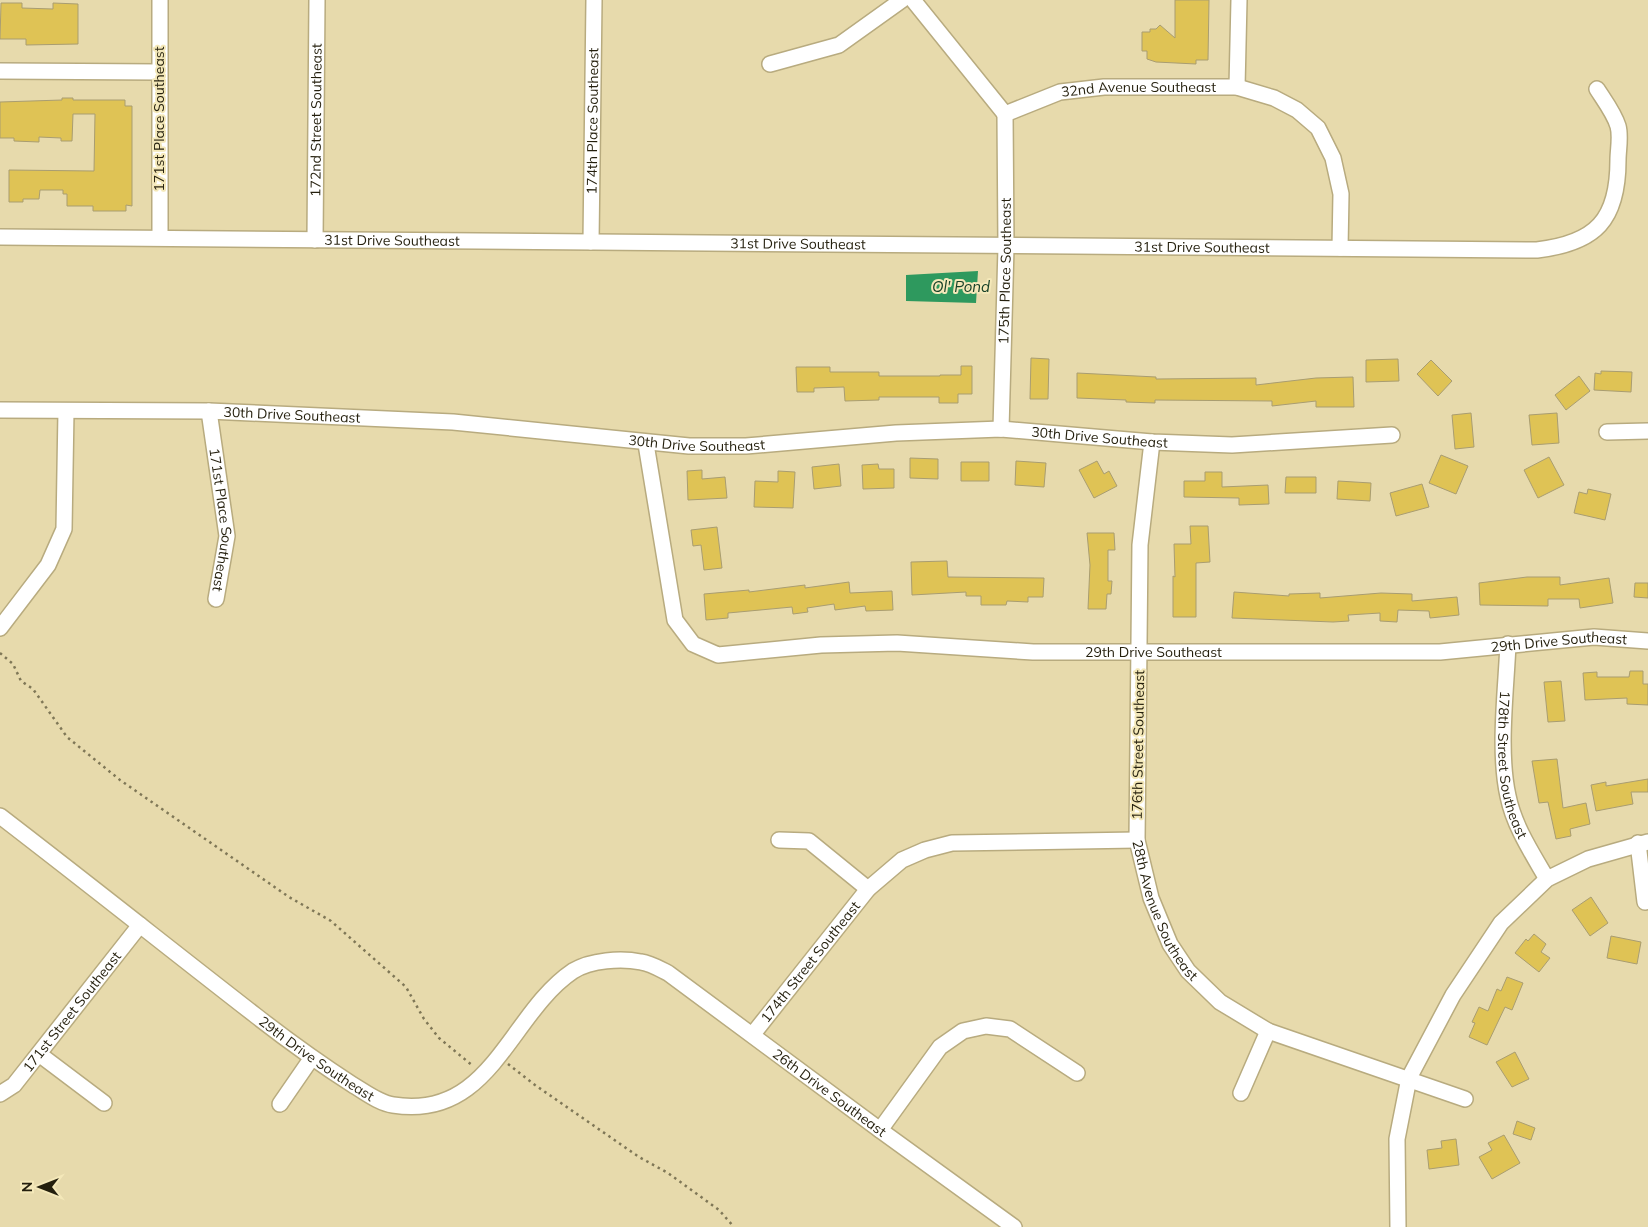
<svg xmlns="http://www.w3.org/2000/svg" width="1648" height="1227" font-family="Mulish,sans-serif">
<rect width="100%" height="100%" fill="#e7daac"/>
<path fill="#2e995e" d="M978 271 976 303 906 301V275Z"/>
<path fill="#dfc355" stroke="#a99d71" d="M1175 0H1209L1208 60H1196V64L1156 62 1147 59V51H1142V32H1150V29H1156L1160 25 1175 38Z
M1 3H22V8L53 9V3L78 4V44L26 45V39H0Z
M62 98H73V100H125V106H132V206L126 205V211H93V206H67V194H63V190H40L39 199H23V202H9V170L94 171 95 114H73L72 141H61V138L39 137V142L14 141V138H0V102L62 100Z
M1031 358 1049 359 1048 399H1030Z
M1398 359 1399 381 1366 382V360Z
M1431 360 1452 381 1438 396 1417 374Z
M961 366H972V394H958V403H939V397H879V400L845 401 844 387 814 388V392H797L796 367H830V372H879V376H940V375H961Z
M1601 371 1632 372 1631 392 1594 390 1595 373 1601 374Z
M1077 373 1156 377V379L1256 378V385L1316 378 1353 377 1354 407H1316V401L1272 406V401L1155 400V403L1126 402V400L1077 398Z
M1579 376 1590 391 1566 410 1555 395Z
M1471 413 1474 447 1455 449 1452 415Z
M1557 413 1559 443 1532 445 1529 415Z
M1441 455 1468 466 1456 494 1429 483Z
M1549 457 1564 485 1538 498 1524 470Z
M910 458 938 459V479L910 478Z
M1016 461 1046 463 1044 487 1015 485Z
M1097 461 1104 474 1109 471 1117 486 1094 498 1079 470Z
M961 462H989V481H961Z
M839 464 841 486 814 489 812 467Z
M878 464 879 469H894V488L863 489 862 465Z
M702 470V479L725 477 727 498 688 500 687 471Z
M778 471 795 472 793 508 754 507 755 481 778 482Z
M1205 472H1222V487L1268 485 1269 504 1239 505V498L1184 497V481H1205Z
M1286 477H1316V493H1285Z
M1338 481 1371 483 1370 501 1337 499Z
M1422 484 1429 507 1396 516 1390 493Z
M1588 489 1611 494 1605 520 1574 513 1579 492 1587 494Z
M1190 526H1208L1210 562 1196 563V617H1173V576L1175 577 1174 544H1191Z
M717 527 722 568 704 570 701 545 693 546 691 530Z
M1087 533H1114L1115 550H1108V581H1112L1111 594H1107L1106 609H1088L1090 565Z
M947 561 948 577 1044 578 1043 597H1028V602L1007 601 1006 605H981V596H966V592L912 595 911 562Z
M1527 577H1560V585L1609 578 1613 603 1580 608 1579 599H1548V606L1480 605 1479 583Z
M849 582 850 593 892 591 893 610 866 611 865 606 835 610 834 604 807 608 808 612 793 614 792 607 728 613V618L706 620 704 594 749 590V592L805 585V588Z
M1635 583H1648V598L1634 597Z
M1234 592 1289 596V594L1320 593V598L1381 593 1412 594V601L1457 597 1459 615 1430 618 1429 611 1398 610 1397 622 1380 621V613L1348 615 1349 621 1333 622 1232 618Z
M1630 671H1643V684H1648V705L1627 704V698L1585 700 1583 673 1597 672V677H1629Z
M1561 681 1565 721 1548 722 1544 682Z
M1557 759 1563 808 1586 803 1590 824 1570 829 1571 836 1556 839 1548 802 1539 803 1532 761Z
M1648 779V792H1631L1633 804 1596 811 1591 785 1606 782V786Z
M1591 897 1608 923 1590 936 1572 910Z
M1534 934 1546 944 1541 952 1550 958 1539 972 1515 953 1526 939 1528 941Z
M1611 936 1641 942 1637 964 1607 958Z
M1507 977 1523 983 1512 1010 1505 1007 1487 1045 1469 1037 1475 1023 1472 1022 1479 1007 1488 1011 1497 989 1501 991Z
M1515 1052 1529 1079 1512 1087 1496 1062Z
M1517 1121 1535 1128 1531 1140 1513 1134Z
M1504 1135 1520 1163 1492 1179 1479 1157 1492 1150 1488 1143Z
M1456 1139 1459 1165 1429 1169 1427 1150 1442 1148 1441 1141Z"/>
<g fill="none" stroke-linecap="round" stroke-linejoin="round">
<defs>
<g id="minor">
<path d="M913 0 1005 114"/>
<path d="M770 64 839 45 902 0"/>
<path d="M0 71 159 72"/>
<path d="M1237 87 1239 0"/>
<path id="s1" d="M1005 114 1060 92 1104 87H1237L1274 98 1297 110 1318 128 1333 158 1341 194 1340 248"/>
<path id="s2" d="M0 237 1537 250C1596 243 1618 220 1618 160 1618 150 1621 136 1618 126 1614 113 1604 100 1597 89"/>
<path d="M160 237V0"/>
<path id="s3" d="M315 240 317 0"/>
<path id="s4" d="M591 242 594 0"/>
<path id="s5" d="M0 410 209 411 453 422 689 446H746L896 433 1001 429 1152 442 1232 445 1392 435"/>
<path id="s6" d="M209 411 227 536 216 599"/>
<path id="s7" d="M1001 429 1006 247 1005 114"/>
<path d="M1607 432 1648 431"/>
<path id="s8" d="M1152 442 1140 545 1137 840 1151 898 1170 944 1188 971 1220 1002 1268 1031 1465 1099"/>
<path id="s9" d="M646 444 675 620 693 644 718 655 821 645 897 643 1033 652H1440L1594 637 1648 641"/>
<path d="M0 628 48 565 64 529 66 411"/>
<path id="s10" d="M1508 644C1506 691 1498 751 1508 796 1514 826 1532 853 1547 879"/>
<path id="s11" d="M0 816C86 882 170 949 255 1015 287 1040 319 1063 353 1085 365 1092 379 1103 393 1105 491 1121 509 1014 573 971 591 960 621 958 641 962 650 963 660 969 668 973L880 1130 1014 1227"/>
<path d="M779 840 809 841 868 889"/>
<path d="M1638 843 1645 902"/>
<path id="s12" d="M753 1034 868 889 902 860 925 850 952 843 1137 840"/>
<path d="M39 1054 104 1103"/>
<path d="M1241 1093 1268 1031"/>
<path id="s13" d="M0 1094 14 1085 140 925"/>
<path d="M280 1104 311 1059"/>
<path d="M880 1130 940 1047 963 1031 986 1026 1010 1029 1077 1073"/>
<path d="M1398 1227 1397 1139 1409 1078 1453 995 1501 923 1547 879 1588 859 1648 842"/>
</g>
</defs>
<use href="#minor" stroke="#b8ab7f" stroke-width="18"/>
<path stroke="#7f7757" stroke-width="2.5" stroke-dasharray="2.5 4" stroke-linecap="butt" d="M0 653 13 664 21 681 33 689 67 737 120 780 289 897 331 921 406 987 424 1019 439 1038 473 1066
M508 1064 535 1085 639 1157 668 1173 719 1210 734 1227"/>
<use href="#minor" stroke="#fff" stroke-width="15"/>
</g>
<g text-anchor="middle" stroke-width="4" stroke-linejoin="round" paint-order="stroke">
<g font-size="14" fill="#241f0d" stroke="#f4e8b9">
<text dy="5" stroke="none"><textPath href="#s1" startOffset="138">32nd Avenue Southeast</textPath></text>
<text transform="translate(159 119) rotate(-90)" y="5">171st Place Southeast</text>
<text dy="5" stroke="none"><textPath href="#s3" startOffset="120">172nd Street Southeast</textPath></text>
<text dy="5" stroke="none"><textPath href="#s4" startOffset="121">174th Place Southeast</textPath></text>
<text dy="5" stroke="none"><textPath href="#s2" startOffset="392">31st Drive Southeast</textPath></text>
<text dy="5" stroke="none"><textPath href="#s2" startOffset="798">31st Drive Southeast</textPath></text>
<text dy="5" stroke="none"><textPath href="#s2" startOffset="1202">31st Drive Southeast</textPath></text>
<text dy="5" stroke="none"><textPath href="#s7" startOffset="158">175th Place Southeast</textPath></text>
<text dy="5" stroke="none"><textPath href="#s5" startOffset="292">30th Drive Southeast</textPath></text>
<text dy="5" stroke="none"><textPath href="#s5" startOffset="1102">30th Drive Southeast</textPath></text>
<text dy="5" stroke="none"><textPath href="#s5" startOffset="698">30th Drive Southeast</textPath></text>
<text dy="5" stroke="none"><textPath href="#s6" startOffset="110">171st Place Southeast</textPath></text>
<text dy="5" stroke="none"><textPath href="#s9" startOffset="1078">29th Drive Southeast</textPath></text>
<text dy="5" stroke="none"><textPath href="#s9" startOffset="672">29th Drive Southeast</textPath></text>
<text transform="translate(1138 745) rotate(-89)" y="5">176th Street Southeast</text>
<text dy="5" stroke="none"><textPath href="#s10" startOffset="122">178th Street Southeast</textPath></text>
<text dy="5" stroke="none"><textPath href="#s8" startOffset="475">28th Avenue Southeast</textPath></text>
<text dy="5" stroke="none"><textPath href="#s12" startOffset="92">174th Street Southeast</textPath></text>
<text dy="5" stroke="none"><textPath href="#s13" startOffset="110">171st Street Southeast</textPath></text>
<text dy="5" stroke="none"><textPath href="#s11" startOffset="399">29th Drive Southeast</textPath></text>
<text dy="5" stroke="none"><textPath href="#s11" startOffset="1026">26th Drive Southeast</textPath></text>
</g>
<g font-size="15" font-style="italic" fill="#164027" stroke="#f4e8b9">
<text x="961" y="292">Ol' Pond</text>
</g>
</g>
<g transform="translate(40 1187) rotate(270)" stroke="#f4e8b9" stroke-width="4" paint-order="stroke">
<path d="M0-4L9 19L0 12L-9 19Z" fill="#241f0d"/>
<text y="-8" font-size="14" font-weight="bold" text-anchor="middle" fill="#241f0d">N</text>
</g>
</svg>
